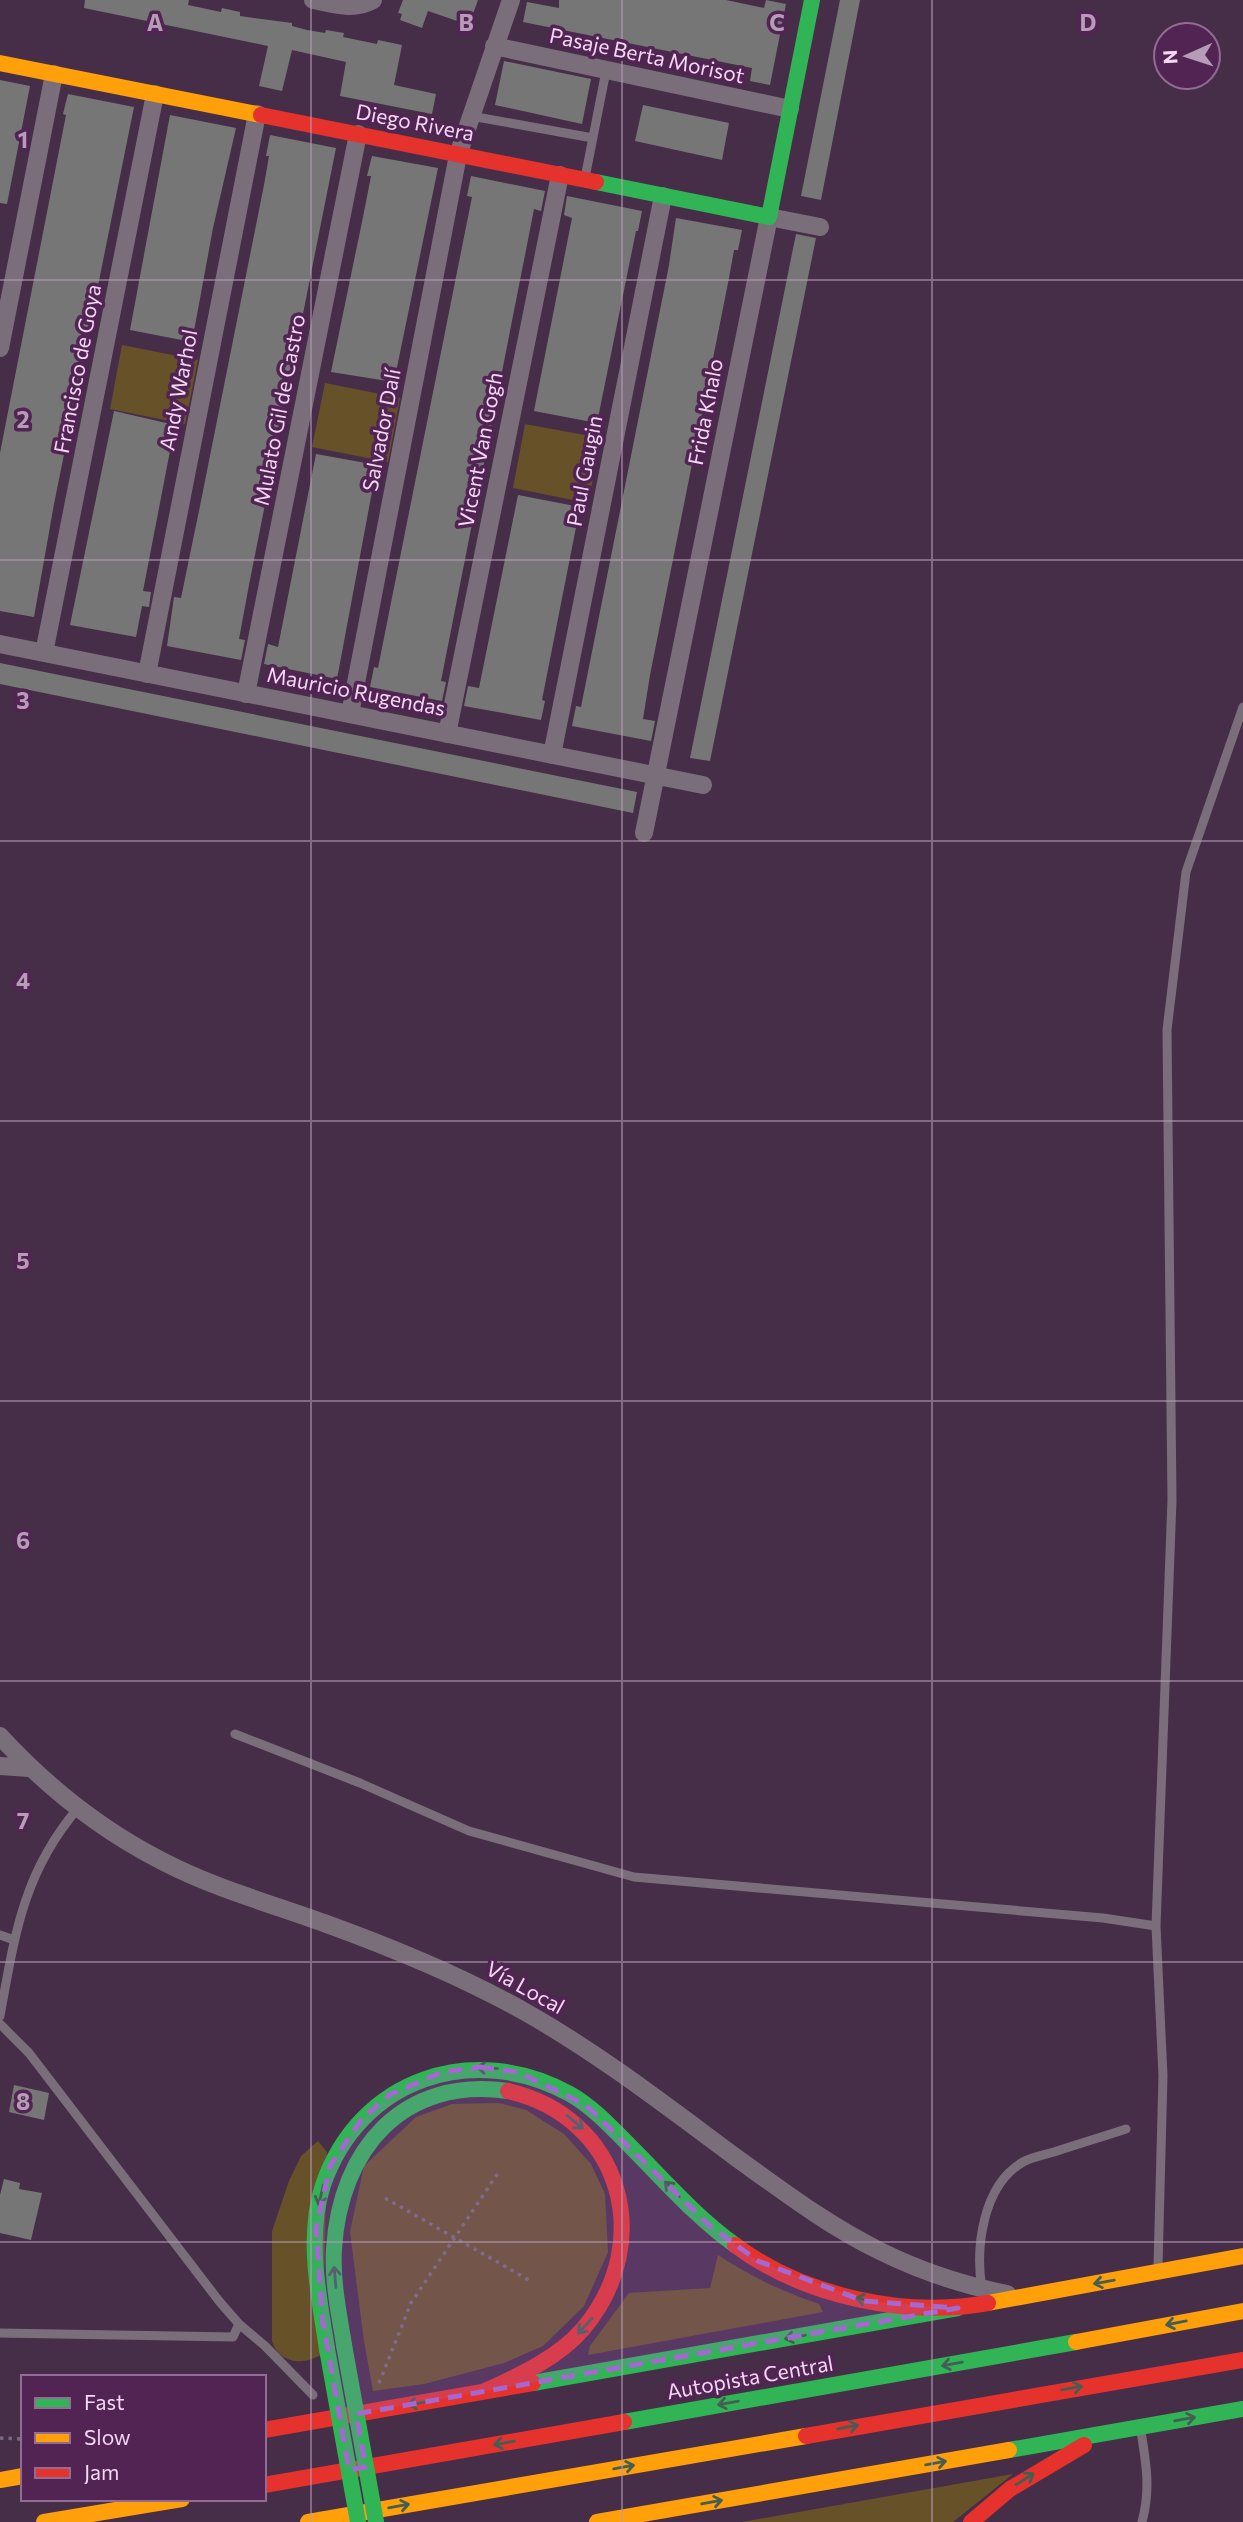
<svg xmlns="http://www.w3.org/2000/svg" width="1243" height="2522" font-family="Commissioner,sans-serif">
<rect width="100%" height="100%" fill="#472e48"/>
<path fill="#675129" d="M122 345 198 360 185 424 110 409Z
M325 383 400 398 388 462 312 447Z
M525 424 601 438 588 503 513 488Z
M499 2103 526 2110 564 2134 591 2164 605 2194 608 2252 584 2306 543 2346 504 2363 424 2384 373 2391 364 2341 350 2232 364 2166 416 2117 452 2104Z
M318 2141 327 2152 322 2354C304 2366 279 2364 272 2341V2231L289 2181 301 2156Z
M718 2255C752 2277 781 2291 819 2304L823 2312 588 2355 590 2346 629 2293 710 2288Z
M1013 2474 953 2522H742Z"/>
<path fill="#767677" d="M85 0H189L188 5 221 12 222 8 240 12V16L292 23V26L307 30 325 33 326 30 344 33 343 37 377 44 378 40 402 45 394 85 436 94 432 114 340 96 346 62 292 50 282 91 259 86 268 46 84 8Z
M403 0H478L469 25 428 11 422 28 400 20 402 14 398 13Z
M559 0H726L764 8 766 0 786 4 770 85 750 81 752 68 523 22 527 2 559 8Z
M840 0H860L821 200 801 196Z
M504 61 591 79 582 124 495 105Z
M0 80 30 86 7 204 0 203Z
M68 94 134 107 54 504 34 617 0 611V453L66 115 63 114Z
M643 105 729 123 722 160 635 141Z
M170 115 236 128 213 228 192 342 130 330Z
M270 135 336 148 249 585 239 639 245 640 241 660 167 646 174 597 181 598 200 506 264 185 269 156H266Z
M372 156 438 168 394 382 331 372 363 217 371 176H367Z
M471 176 545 191 541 211 534 209 526 250 441 681 446 682 442 701 370 687 374 667 378 668 461 252 472 197 467 196Z
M567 196 642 211 638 231H636L597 423 534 411 572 218 564 215Z
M676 218 742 230 738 250H734L729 278 650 675 643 719 655 721 651 741 572 726 576 706 581 707 669 265Z
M796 234 816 238 710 761 690 758Z
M114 411 175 425 143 591 151 592 149 607 142 606 136 637 70 625Z
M316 454 377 465 337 679 264 664 268 644 278 647Z
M518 495 580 507 542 700 545 701 541 720 464 706 468 686 479 688Z
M0 663 637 792 633 813 0 684Z
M14 2085 49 2093 44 2120 9 2112Z
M4 2179 20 2183 19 2189 42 2193 31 2240 0 2233V2195Z"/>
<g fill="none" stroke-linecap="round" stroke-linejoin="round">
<path stroke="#776a78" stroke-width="3.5" stroke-dasharray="3.5 5" stroke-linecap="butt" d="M385 2198 529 2280
M379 2383 411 2303 498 2173
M0 2438 23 2439"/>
<path stroke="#7b6e7b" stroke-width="9" d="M471 116 593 138
M585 178 606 71
M235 1734 360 1783 469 1831 634 1877 1103 1918 1156 1926
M0 1935 14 1940
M0 2016C15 1934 23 1873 78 1808
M0 2024 29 2053 219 2301 239 2324 233 2337 0 2333
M1158 2266 1163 2076 1156 1926 1172 1500 1167 1030 1186 872 1243 707
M982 2289C975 2247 983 2185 1023 2162 1032 2157 1044 2155 1054 2152 1078 2144 1102 2137 1126 2129
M239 2324 265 2346 313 2395
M1141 2431C1146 2464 1151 2488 1142 2522"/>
<path stroke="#7b6e7b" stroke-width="18" d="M313 0C334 4 353 11 373 0
M494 46 790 109
M0 348 54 74
M0 644 703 785
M44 653 155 94
M147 674 257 114
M246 694 358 134
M350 714 458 155 511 0
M447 734 560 175
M552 755 663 196
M644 833 769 217 820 227
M0 1736C46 1786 100 1829 160 1860 213 1888 269 1903 324 1923 393 1948 462 1976 527 2013 601 2055 669 2108 738 2159 784 2192 829 2226 880 2251 920 2271 963 2285 1007 2294
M0 1766 29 1768"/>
<path stroke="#30b455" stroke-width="16" d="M596 182 769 217 812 0
M344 2345C339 2313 332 2281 334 2249 340 2149 403 2076 508 2091
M327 2349C319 2297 306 2237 323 2185 360 2078 473 2041 570 2094 593 2107 612 2128 630 2146 664 2180 696 2217 735 2245
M533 2383 958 2308
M624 2422 1076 2342
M1009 2450 1243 2409"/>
<path stroke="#ff9f0a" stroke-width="16" d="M0 63 261 115
M988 2303 1243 2256
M1076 2342 1243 2311
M0 2480 23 2476
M44 2522 182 2499
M308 2522 806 2436
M597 2522 1009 2450"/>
<path stroke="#e5322d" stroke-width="16" d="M261 115 596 182
M735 2245C803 2296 904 2318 988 2303
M485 2391C520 2375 558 2358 583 2329 657 2241 621 2117 508 2091
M264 2430 533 2383
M806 2436 1243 2360
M264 2485 624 2422
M971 2522 1010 2489 1084 2445"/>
<path stroke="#30b455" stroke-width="16" d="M344 2345 376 2522
M327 2349 358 2522"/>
</g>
<defs><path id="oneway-shaft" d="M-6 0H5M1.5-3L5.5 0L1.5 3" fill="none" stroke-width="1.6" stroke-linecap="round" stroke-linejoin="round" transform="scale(1.75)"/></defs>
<g stroke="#445e54">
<use href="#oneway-shaft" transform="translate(487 2068) rotate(-177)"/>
<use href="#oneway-shaft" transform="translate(575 2122) rotate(39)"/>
<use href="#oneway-shaft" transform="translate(672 2189) rotate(-134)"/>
<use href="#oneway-shaft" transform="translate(321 2195) rotate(104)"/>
<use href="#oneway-shaft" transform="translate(335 2277) rotate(-95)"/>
<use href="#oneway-shaft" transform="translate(1104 2282) rotate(170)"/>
<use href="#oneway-shaft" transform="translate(866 2300) rotate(-169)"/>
<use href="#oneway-shaft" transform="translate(1176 2323) rotate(169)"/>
<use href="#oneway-shaft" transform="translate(585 2326) rotate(132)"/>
<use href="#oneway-shaft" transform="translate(795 2337) rotate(170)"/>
<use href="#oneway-shaft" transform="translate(952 2364) rotate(170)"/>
<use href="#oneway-shaft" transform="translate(1072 2388) rotate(-10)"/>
<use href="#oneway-shaft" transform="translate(418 2403) rotate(170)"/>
<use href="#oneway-shaft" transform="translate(728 2403) rotate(170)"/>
<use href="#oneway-shaft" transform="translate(1185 2419) rotate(-10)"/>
<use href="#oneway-shaft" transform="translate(848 2427) rotate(-10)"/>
<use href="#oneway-shaft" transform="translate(504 2443) rotate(170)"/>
<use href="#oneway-shaft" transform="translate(936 2463) rotate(-10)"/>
<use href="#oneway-shaft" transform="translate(624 2467) rotate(-10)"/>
<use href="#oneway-shaft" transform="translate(1025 2479) rotate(-33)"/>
<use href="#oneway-shaft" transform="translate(712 2502) rotate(-10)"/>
<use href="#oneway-shaft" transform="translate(399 2506) rotate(-10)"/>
</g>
<path fill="#a568d1" fill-opacity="0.2" stroke="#a568d1" stroke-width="5" stroke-dasharray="14 9" stroke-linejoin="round" d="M480 2067 518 2072 586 2105 709 2225 758 2261 864 2301 958 2308 356 2414 366 2467 349 2470 322 2317 316 2228 330 2166 361 2120 389 2095 442 2072Z"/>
<path fill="none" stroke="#b79cb7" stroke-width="2" stroke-opacity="0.55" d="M311 0V2522M622 0V2522M932 0V2522M0 280H1243M0 560H1243M0 841H1243M0 1121H1243M0 1401H1243M0 1681H1243M0 1962H1243M0 2242H1243"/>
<g text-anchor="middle" stroke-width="7" stroke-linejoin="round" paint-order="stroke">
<g font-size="21" fill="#f3d7f3" stroke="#512453">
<text transform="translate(647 56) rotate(12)" y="7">Pasaje Berta Morisot</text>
<text transform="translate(415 123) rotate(11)" y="7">Diego Rivera</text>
<text transform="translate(78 369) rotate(-79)" y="7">Francisco de Goya</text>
<text transform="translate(179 390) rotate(-79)" y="7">Andy Warhol</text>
<text transform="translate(280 410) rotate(-79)" y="7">Mulato Gil de Castro</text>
<text transform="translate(706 412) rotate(-79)" y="7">Frida Khalo</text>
<text transform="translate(382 430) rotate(-79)" y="7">Salvador Dalí</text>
<text transform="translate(481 450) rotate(-79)" y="7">Vicent Van Gogh</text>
<text transform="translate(585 471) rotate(-79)" y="7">Paul Gaugin</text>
<text transform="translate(356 692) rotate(11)" y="7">Mauricio Rugendas</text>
<text transform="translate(525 1988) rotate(29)" y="7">Vía Local</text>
<text transform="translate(750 2378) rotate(-10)" y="7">Autopista Central</text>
</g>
</g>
<g font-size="23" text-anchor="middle" font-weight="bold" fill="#b79cb7" stroke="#512453" stroke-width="7" stroke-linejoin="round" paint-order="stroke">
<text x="155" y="31">A</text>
<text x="466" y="31">B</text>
<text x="777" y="31">C</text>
<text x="1088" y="31">D</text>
<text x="23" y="148">1</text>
<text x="23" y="428">2</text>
<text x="23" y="709">3</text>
<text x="23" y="989">4</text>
<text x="23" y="1269">5</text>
<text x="23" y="1549">6</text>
<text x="23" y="1829">7</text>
<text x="23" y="2110">8</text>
</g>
<rect x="21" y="2375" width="245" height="126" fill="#512453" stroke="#926c93" stroke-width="2"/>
<rect x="35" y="2398" width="35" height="10" fill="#30b455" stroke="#926c93" stroke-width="2"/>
<text x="84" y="2410" font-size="21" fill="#f3d7f3">Fast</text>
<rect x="35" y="2433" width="35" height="10" fill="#ff9f0a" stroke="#926c93" stroke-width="2"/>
<text x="84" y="2445" font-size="21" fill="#f3d7f3">Slow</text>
<rect x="35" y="2468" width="35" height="10" fill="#e5322d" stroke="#926c93" stroke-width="2"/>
<text x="84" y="2480" font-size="21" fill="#f3d7f3">Jam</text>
<g transform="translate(1187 56) rotate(267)"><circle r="33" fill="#512453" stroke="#926c93" stroke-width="2"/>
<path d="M0-5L12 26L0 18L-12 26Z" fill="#b79cb7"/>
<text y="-10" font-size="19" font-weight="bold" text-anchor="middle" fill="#f3d7f3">N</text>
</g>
</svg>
